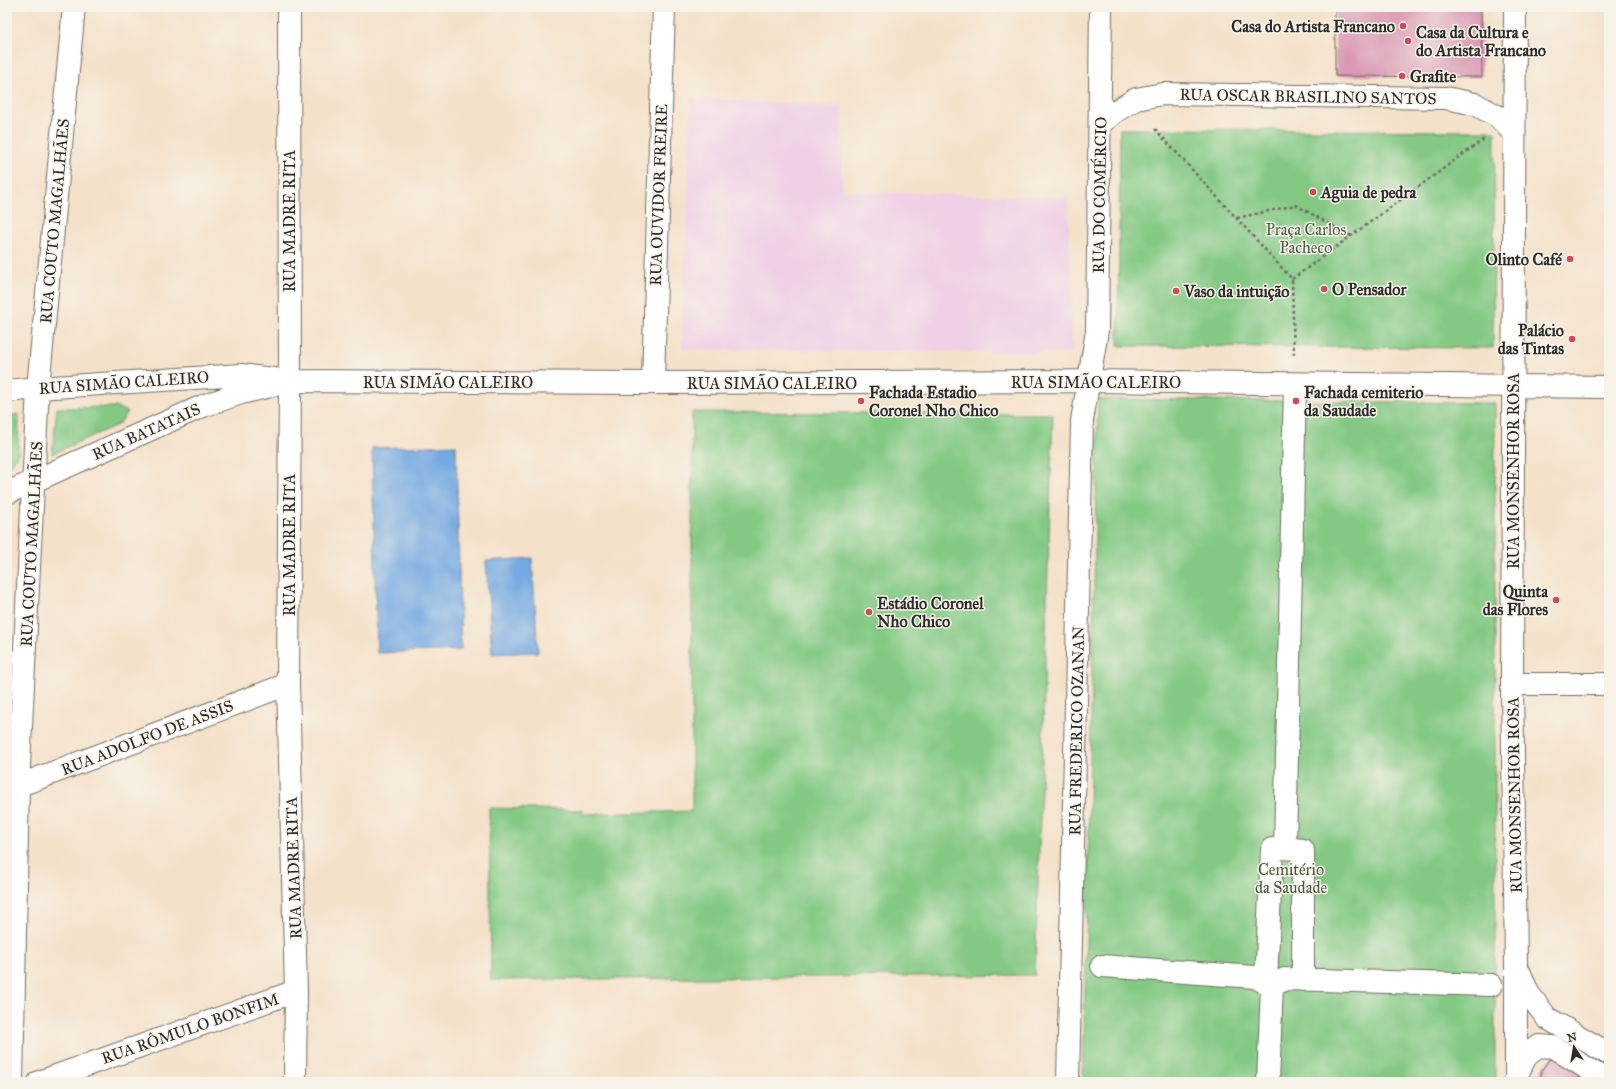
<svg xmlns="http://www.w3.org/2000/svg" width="1616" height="1089" font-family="'IM FELL Great Primer',serif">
<rect width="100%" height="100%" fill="#f7f3e8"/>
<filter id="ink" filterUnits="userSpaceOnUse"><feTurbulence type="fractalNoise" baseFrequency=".025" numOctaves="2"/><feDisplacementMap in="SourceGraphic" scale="8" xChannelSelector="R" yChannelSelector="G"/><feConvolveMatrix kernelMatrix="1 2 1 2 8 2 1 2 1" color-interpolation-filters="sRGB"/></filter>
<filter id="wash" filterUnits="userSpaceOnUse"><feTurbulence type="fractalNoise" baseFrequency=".012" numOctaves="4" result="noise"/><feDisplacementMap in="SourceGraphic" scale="16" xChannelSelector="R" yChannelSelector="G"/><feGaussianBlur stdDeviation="0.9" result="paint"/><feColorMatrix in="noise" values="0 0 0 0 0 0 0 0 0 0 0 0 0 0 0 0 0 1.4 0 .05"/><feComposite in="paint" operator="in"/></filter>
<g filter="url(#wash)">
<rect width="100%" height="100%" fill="#f4e1c9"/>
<path fill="#efd0e6" d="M691 98 841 107 842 191 1068 198 1073 353 682 349Z"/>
<path fill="#83c984" stroke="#577a58" d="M1120 129 1495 131 1493 348 1118 346Z
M1098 399 1495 403V1082H1083Z
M116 407 128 412 119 424 52 454 57 408Z
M692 412 1053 414 1035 975 491 980 489 808 582 810 583 814 692 811Z
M19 414 18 456 7 469V416Z"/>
<path fill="#74a9e1" stroke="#506a86" d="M456 445 461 650 377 653 372 448Z
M532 558 538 652 492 654 486 561Z"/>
<g id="blocks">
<path fill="#d998b3" d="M1335 7H1481L1482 77 1335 76Z
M1553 1054 1584 1071 1578 1082H1541V1071Z"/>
</g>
</g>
<g filter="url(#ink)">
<use href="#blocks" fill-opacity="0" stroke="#716b62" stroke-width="1"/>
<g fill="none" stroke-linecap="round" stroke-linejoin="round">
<defs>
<path id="minor" d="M289 7 290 381 288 684 296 991 295 1082
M1515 7 1512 684 1516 962V1082
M1100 124 1116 111 1136 99 1163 94 1446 98 1475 104 1497 116 1514 133
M653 383 664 7
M7 391 38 388 241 375 290 381 653 383 1089 381 1609 387
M7 493 203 406 241 393 275 385
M1512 684H1609
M7 790 288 684
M1285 848 1295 384
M1102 966 1255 977 1272 986 1285 979 1491 985
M1520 973 1528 993 1547 1018 1609 1054
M1266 983 1272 849 1285 848 1303 850V980
M1517 1075 1527 1054 1539 1046 1553 1047 1609 1082
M12 1082 18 786 38 388 74 7
M39 1082 296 991
M1068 1082 1082 421 1097 331 1101 7
M1268 1082 1272 986"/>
</defs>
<use href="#minor" stroke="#716b62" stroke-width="24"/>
<path stroke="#716b62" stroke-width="2.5" stroke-dasharray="3 3" stroke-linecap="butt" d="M1155 129 1292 279 1294 357
M1237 218 1296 205 1351 236
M1292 279 1484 139"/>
<use href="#minor" stroke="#fff" stroke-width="22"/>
</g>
</g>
<g fill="#d1495b" stroke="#f7f3e8" stroke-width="1.5">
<circle cx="1403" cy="26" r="4"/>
<circle cx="1408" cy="41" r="4"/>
<circle cx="1402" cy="76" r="4"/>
<circle cx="1313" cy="192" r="4"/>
<circle cx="1570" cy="259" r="4"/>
<circle cx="1324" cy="289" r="4"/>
<circle cx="1176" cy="291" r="4"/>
<circle cx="1572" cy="339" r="4"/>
<circle cx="861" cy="401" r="4"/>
<circle cx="1296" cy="401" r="4"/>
<circle cx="1556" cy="600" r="4"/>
<circle cx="869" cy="612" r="4"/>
</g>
<g text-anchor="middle" stroke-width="3" stroke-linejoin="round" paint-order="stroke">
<g font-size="16" font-weight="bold" fill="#2b2b2b" stroke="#f7f3e8" text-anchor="start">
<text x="1395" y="32" text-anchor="end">Casa do Artista Francano</text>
<text x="1416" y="38">Casa da Cultura e<tspan x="1416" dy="18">do Artista Francano</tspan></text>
<text x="1410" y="82">Grafite</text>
<text x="1321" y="198">Aguia de pedra</text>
<text x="1562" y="265" text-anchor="end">Olinto Café</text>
<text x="1332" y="295">O Pensador</text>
<text x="1184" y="297">Vaso da intuição</text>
<text x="1564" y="336" text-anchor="end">Palácio<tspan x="1564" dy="18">das Tintas</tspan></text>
<text x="869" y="398">Fachada Estadio<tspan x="869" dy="18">Coronel Nho Chico</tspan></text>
<text x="1304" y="398">Fachada cemiterio<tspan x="1304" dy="18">da Saudade</tspan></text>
<text x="1548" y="597" text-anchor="end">Quinta<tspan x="1548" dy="18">das Flores</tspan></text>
<text x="877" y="609">Estádio Coronel<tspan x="877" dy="18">Nho Chico</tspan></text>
</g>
<g font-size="16" fill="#2b2b2b" stroke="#f7f3e8">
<text transform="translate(1308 96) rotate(1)" y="6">RUA OSCAR BRASILINO SANTOS</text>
<text transform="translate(658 195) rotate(-88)" y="6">RUA OUVIDOR FREIRE</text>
<text transform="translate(1099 195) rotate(-89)" y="6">RUA DO COMÉRCIO</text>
<text transform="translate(54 221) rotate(-85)" y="6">RUA COUTO MAGALHÃES</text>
<text transform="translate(289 221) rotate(-90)" y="6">RUA MADRE RITA</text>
<text transform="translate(124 382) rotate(-4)" y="6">RUA SIMÃO CALEIRO</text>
<text x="448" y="388">RUA SIMÃO CALEIRO</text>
<text x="1096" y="388">RUA SIMÃO CALEIRO</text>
<text x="772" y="389">RUA SIMÃO CALEIRO</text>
<text transform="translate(146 431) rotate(-24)" y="6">RUA BATATAIS</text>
<text transform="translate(1513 471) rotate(-90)" y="6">RUA MONSENHOR ROSA</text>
<text transform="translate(31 544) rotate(-87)" y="6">RUA COUTO MAGALHÃES</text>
<text transform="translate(289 545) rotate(-90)" y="6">RUA MADRE RITA</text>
<text transform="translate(1076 731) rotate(-89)" y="6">RUA FREDERICO OZANAN</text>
<text transform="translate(147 737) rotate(-21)" y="6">RUA ADOLFO DE ASSIS</text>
<text transform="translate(1514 795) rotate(-91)" y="6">RUA MONSENHOR ROSA</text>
<text transform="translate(293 868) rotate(-92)" y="6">RUA MADRE RITA</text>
<text transform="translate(190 1028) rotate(-19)" y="6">RUA RÔMULO BONFIM</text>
</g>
<g font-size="16" fill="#455a46" stroke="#f7f3e8">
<text x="1306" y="235">Praça Carlos<tspan x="1306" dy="18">Pacheco</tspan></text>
<text x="1291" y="875">Cemitério<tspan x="1291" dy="18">da Saudade</tspan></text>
</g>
</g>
<rect width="1616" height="1089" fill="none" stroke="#f7f3e8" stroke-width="24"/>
<g transform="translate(1574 1047) rotate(348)" stroke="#f7f3e8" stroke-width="3" paint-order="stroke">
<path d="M0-3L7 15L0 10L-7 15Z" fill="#2b2b2b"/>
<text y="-6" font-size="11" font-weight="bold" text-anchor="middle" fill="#2b2b2b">N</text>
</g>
</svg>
